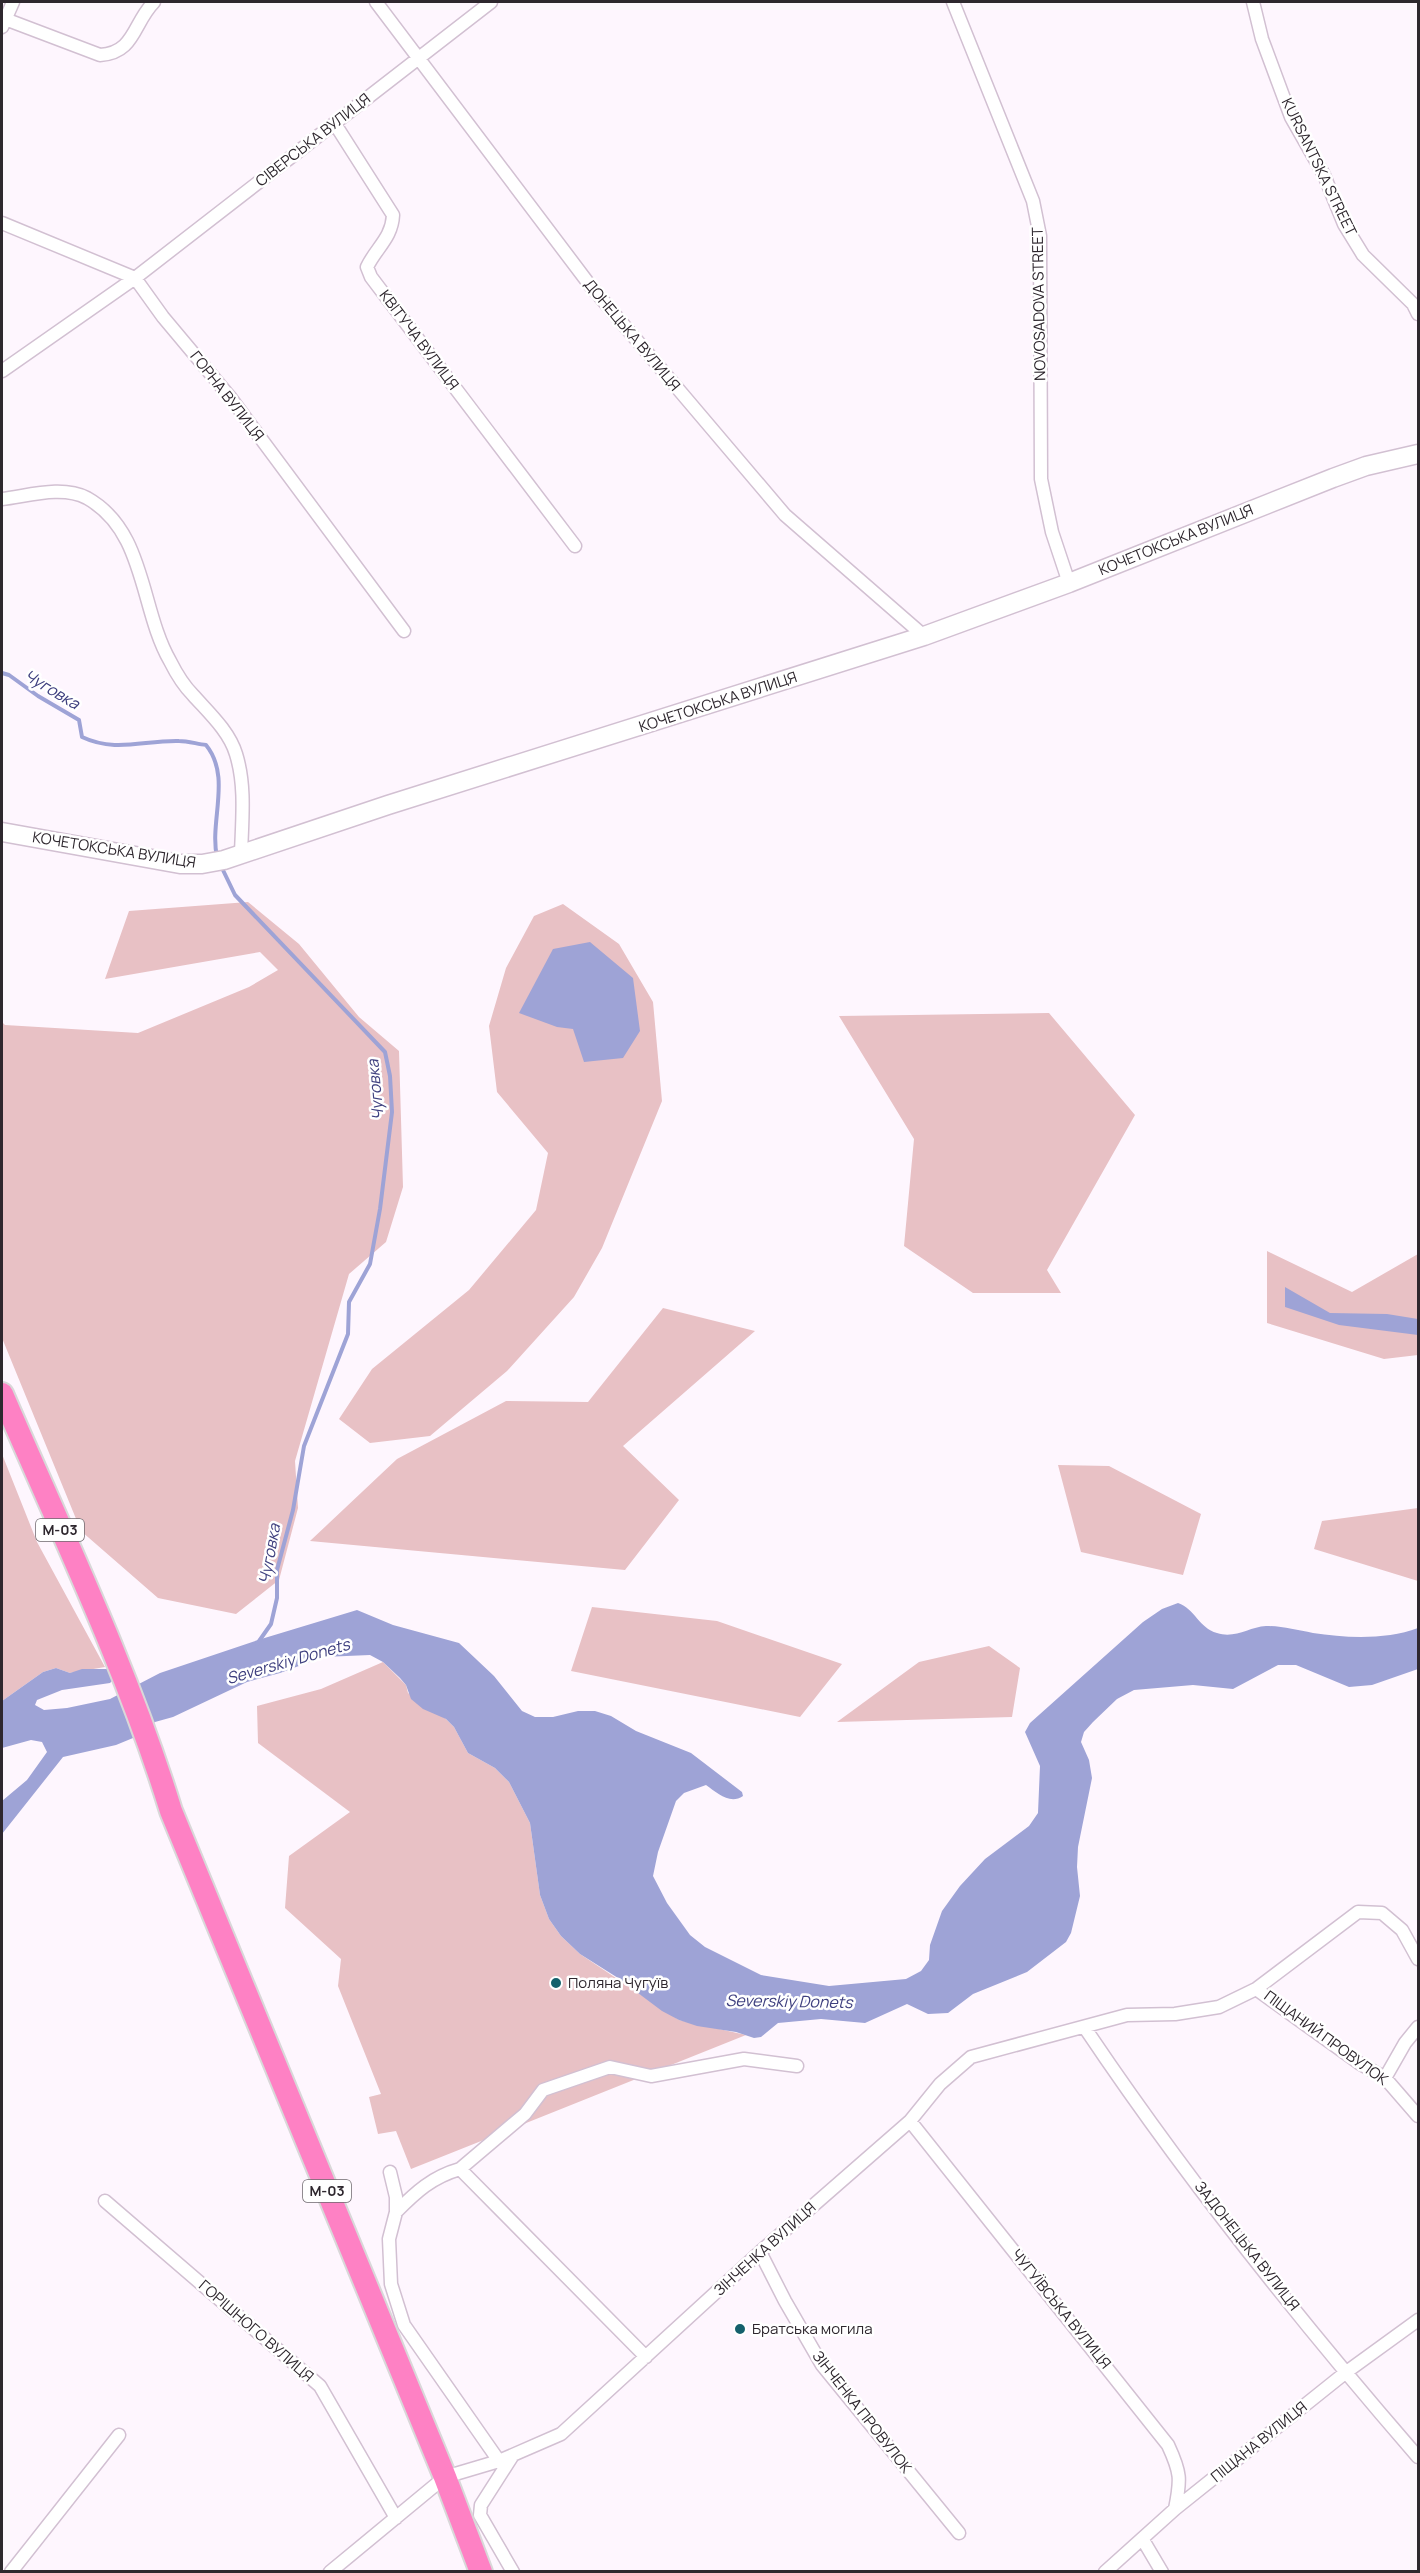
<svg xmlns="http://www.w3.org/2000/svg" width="1420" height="2573" font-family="Manrope,sans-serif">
<rect width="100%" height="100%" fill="#fef6fe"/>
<path fill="#e8c1c5" d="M248 902 299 944 359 1017 399 1051 403 1187 386 1242 349 1274 295 1461 298 1508 279 1580 236 1614 158 1598 81 1531 2 1338V1022L5 1025 138 1033 249 987 278 970 260 952 105 979 129 911Z
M563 904 619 944 653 1002 662 1101 602 1248 574 1297 507 1371 430 1436 370 1443 339 1419 372 1369 469 1290 536 1210 548 1153 497 1092 489 1026 506 968 534 916Z
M1049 1013 1135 1115 1047 1270 1061 1293H973L904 1246 914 1139 839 1016Z
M1267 1251 1352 1292 1418 1254V1355L1384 1359 1267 1323Z
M663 1308 755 1331 623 1446 679 1500 625 1570 310 1541 397 1459 506 1401 588 1402Z
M2 1454 37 1542 105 1667 70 1673 56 1668 43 1672 2 1701Z
M1058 1465 1109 1466 1201 1514 1183 1575 1081 1552Z
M1418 1508V1581L1314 1549 1322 1521Z
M592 1607 717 1621 842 1664 800 1717 571 1671Z
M989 1646 1020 1668 1012 1717 837 1722 919 1662Z
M383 1662 406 1685 408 1693 446 1719 454 1727 468 1753 495 1768 509 1782 530 1823 540 1895 549 1919 561 1936 580 1954 679 2020 746 2035 411 2169 396 2131 378 2134 369 2097 381 2094 338 1986 341 1959 285 1908 289 1856 350 1812 258 1743 257 1706 321 1689Z"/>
<path fill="#9ea3d6" d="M590 942 633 978 640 1031 623 1058 584 1062 573 1029 557 1027 519 1013 553 949Z
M1285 1287 1330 1313 1387 1314 1418 1319V1335L1339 1325 1285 1307Z
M1178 1603C1195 1609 1199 1628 1217 1633 1235 1639 1249 1627 1266 1626 1282 1626 1297 1630 1313 1633 1346 1638 1386 1640 1418 1628V1669L1372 1685 1349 1687 1296 1665H1278L1233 1689 1193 1685 1134 1690 1117 1699 1093 1722 1084 1732 1081 1742 1089 1760 1092 1778 1078 1847 1077 1867 1080 1896 1071 1933 1066 1942 1027 1972 973 1994 948 2013 928 2014 907 2004 865 2023 821 2019 778 2023 761 2037 754 2038 736 2032 697 2026 679 2020 662 2011 618 1978 580 1954 561 1936 549 1919 540 1895 530 1823 509 1782 495 1768 468 1753 454 1727 446 1719 423 1709 411 1699 406 1685 400 1678 383 1662 370 1655 323 1657 280 1673 247 1682 173 1717 155 1722 133 1738 116 1745 63 1757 2 1834V1801L27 1780 47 1752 42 1742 31 1740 2 1748V1701L43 1672 56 1668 70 1673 82 1669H109L112 1681 110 1683 62 1690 37 1700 35 1705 44 1710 67 1708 110 1699 160 1673 258 1640 357 1610 393 1625 459 1643 494 1676 522 1711 535 1717H553L578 1711H595L611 1716 636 1731 691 1753 742 1792 743 1796C730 1805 717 1793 706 1785L684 1793 676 1801 658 1852 653 1876 667 1903 690 1935 705 1947 761 1975 829 1986 906 1979 921 1971 929 1960 930 1945 942 1911 960 1886 985 1859 1029 1826 1038 1813 1040 1766 1025 1732 1030 1723 1143 1622 1162 1609Z"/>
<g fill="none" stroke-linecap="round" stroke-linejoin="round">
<path stroke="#9ea3d6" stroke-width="4" d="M2 673 9 675 38 696 79 720 82 737C116 753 144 740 179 741 188 741 197 744 206 745 232 777 209 821 217 857
M221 866 235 895 385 1052 390 1076 392 1112 380 1209 370 1264 349 1302 348 1334 304 1446 293 1510 277 1570V1598L271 1624 257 1644"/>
<defs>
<path id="street" d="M376 2 589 284 785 515 924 636
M953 2 1033 201 1040 236 1041 479 1052 532 1069 583
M1253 2 1262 39 1291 117 1324 175 1344 224 1363 255 1413 304 1418 314
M5 19 100 55C135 53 133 23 154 2
M2 27 13 2
M335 124 393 215C392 238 376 248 367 267L371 277 575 546
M2 223 135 278 163 317 230 397 404 631
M2 371 135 278 491 2
M2 499C28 496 62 485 87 498 146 531 140 609 170 661 176 673 184 686 193 695 209 713 229 731 236 754 246 786 242 821 241 854
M1256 1989 1359 2063 1385 2078 1418 2116
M1085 2028C1185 2177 1300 2321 1418 2457
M1385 2078 1405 2043 1418 2027
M910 2121 1168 2445C1181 2473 1181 2479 1175 2509
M390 2172 396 2197V2212L389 2239 391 2284 404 2325 499 2461
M105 2201 320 2386 396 2518
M396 2212C416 2192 432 2177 460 2169
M760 2252 785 2301 822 2365 959 2533
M646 2357 460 2169 525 2114 543 2090 610 2067 651 2076 744 2059 797 2066
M513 2455 481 2505 480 2515 513 2572
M1143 2540 1162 2572
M11 2572 119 2435
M330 2572 445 2477 499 2461 561 2434 760 2252 910 2121 940 2084 971 2057 1127 2015 1175 2014 1219 2007 1256 1989 1358 1912 1382 1913 1402 1930 1418 1959
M1105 2572 1175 2509 1345 2373 1418 2320"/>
<path id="secondary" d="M2 832 180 864H202L224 860 388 805 924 636 1069 583 1333 478 1366 466 1418 454"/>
<path id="highway" d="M2 1394C61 1531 127 1668 171 1811L445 2477 481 2572"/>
</defs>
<use href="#street" stroke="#d2c0d2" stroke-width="15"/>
<use href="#secondary" stroke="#d2c0d2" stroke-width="21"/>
<use href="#highway" stroke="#d9d8d9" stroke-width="26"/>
<use href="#street" stroke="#fff" stroke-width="12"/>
<use href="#secondary" stroke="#fff" stroke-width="18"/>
<use href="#highway" stroke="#fe81c4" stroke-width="22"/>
</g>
<g fill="#14606c" stroke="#fff" stroke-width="2">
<circle cx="556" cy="1983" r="6"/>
<circle cx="740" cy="2329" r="6"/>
</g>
<g text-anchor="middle" stroke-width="5" stroke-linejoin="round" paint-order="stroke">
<g fill="#fff" stroke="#6d686d" stroke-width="1.5">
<rect x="36" y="1519" width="48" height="22" rx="4.5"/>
<rect x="303" y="2180" width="48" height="22" rx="4.5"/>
</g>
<g font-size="14" font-weight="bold" fill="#2e272e">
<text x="60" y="1535">М-03</text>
<text x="327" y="2196">М-03</text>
</g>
<g font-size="15" fill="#2e272e" stroke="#fff">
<text transform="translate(313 140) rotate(-38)" y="5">СІВЕРСЬКА ВУЛИЦЯ</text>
<text transform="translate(1319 167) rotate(64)" y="5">KURSANTSKA STREET</text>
<text transform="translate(1039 304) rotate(-91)" y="5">NOVOSADOVA STREET</text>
<text transform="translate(632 335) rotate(50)" y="5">ДОНЕЦЬКА ВУЛИЦЯ</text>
<text transform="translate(419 340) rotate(53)" y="5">КВІТУЧА ВУЛИЦЯ</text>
<text transform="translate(227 396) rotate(52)" y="5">ГОРНА ВУЛИЦЯ</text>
<text transform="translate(1176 540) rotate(-22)" y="5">КОЧЕТОКСЬКА ВУЛИЦЯ</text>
<text transform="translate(718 702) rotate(-18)" y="5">КОЧЕТОКСЬКА ВУЛИЦЯ</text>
<text transform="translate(114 850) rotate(9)" y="5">КОЧЕТОКСЬКА ВУЛИЦЯ</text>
<text transform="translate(1326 2038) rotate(36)" y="5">ПІЩАНИЙ ПРОВУЛОК</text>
<text transform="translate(1247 2246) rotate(52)" y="5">ЗАДОНЕЦЬКА ВУЛИЦЯ</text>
<text transform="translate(765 2249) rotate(-42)" y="5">ЗІНЧЕНКА ВУЛИЦЯ</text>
<text transform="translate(1061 2309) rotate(51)" y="5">ЧУГУЇВСЬКА ВУЛИЦЯ</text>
<text transform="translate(256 2331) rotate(41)" y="5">ГОРІШНОГО ВУЛИЦЯ</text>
<text transform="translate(862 2412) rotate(52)" y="5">ЗІНЧЕНКА ПРОВУЛОК</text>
<text transform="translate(1259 2442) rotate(-39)" y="5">ПІЩАНА ВУЛИЦЯ</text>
</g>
<g font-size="15" fill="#2e272e" stroke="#fff" text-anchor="start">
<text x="568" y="1988">Поляна Чугуїв</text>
<text x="752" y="2334">Братська могила</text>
</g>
<g font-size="16" font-style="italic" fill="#3f407f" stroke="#fff">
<text transform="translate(52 689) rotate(31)" y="6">Чуговка</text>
<text transform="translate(375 1090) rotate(-95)" y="6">Чуговка</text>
<text transform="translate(269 1554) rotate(-80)" y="6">Чуговка</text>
<text transform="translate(288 1661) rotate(-16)" y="6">Severskiy Donets</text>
<text transform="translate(789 2001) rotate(1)" y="6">Severskiy Donets</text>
</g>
</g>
<rect width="1420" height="2573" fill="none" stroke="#2e272e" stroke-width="6"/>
</svg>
